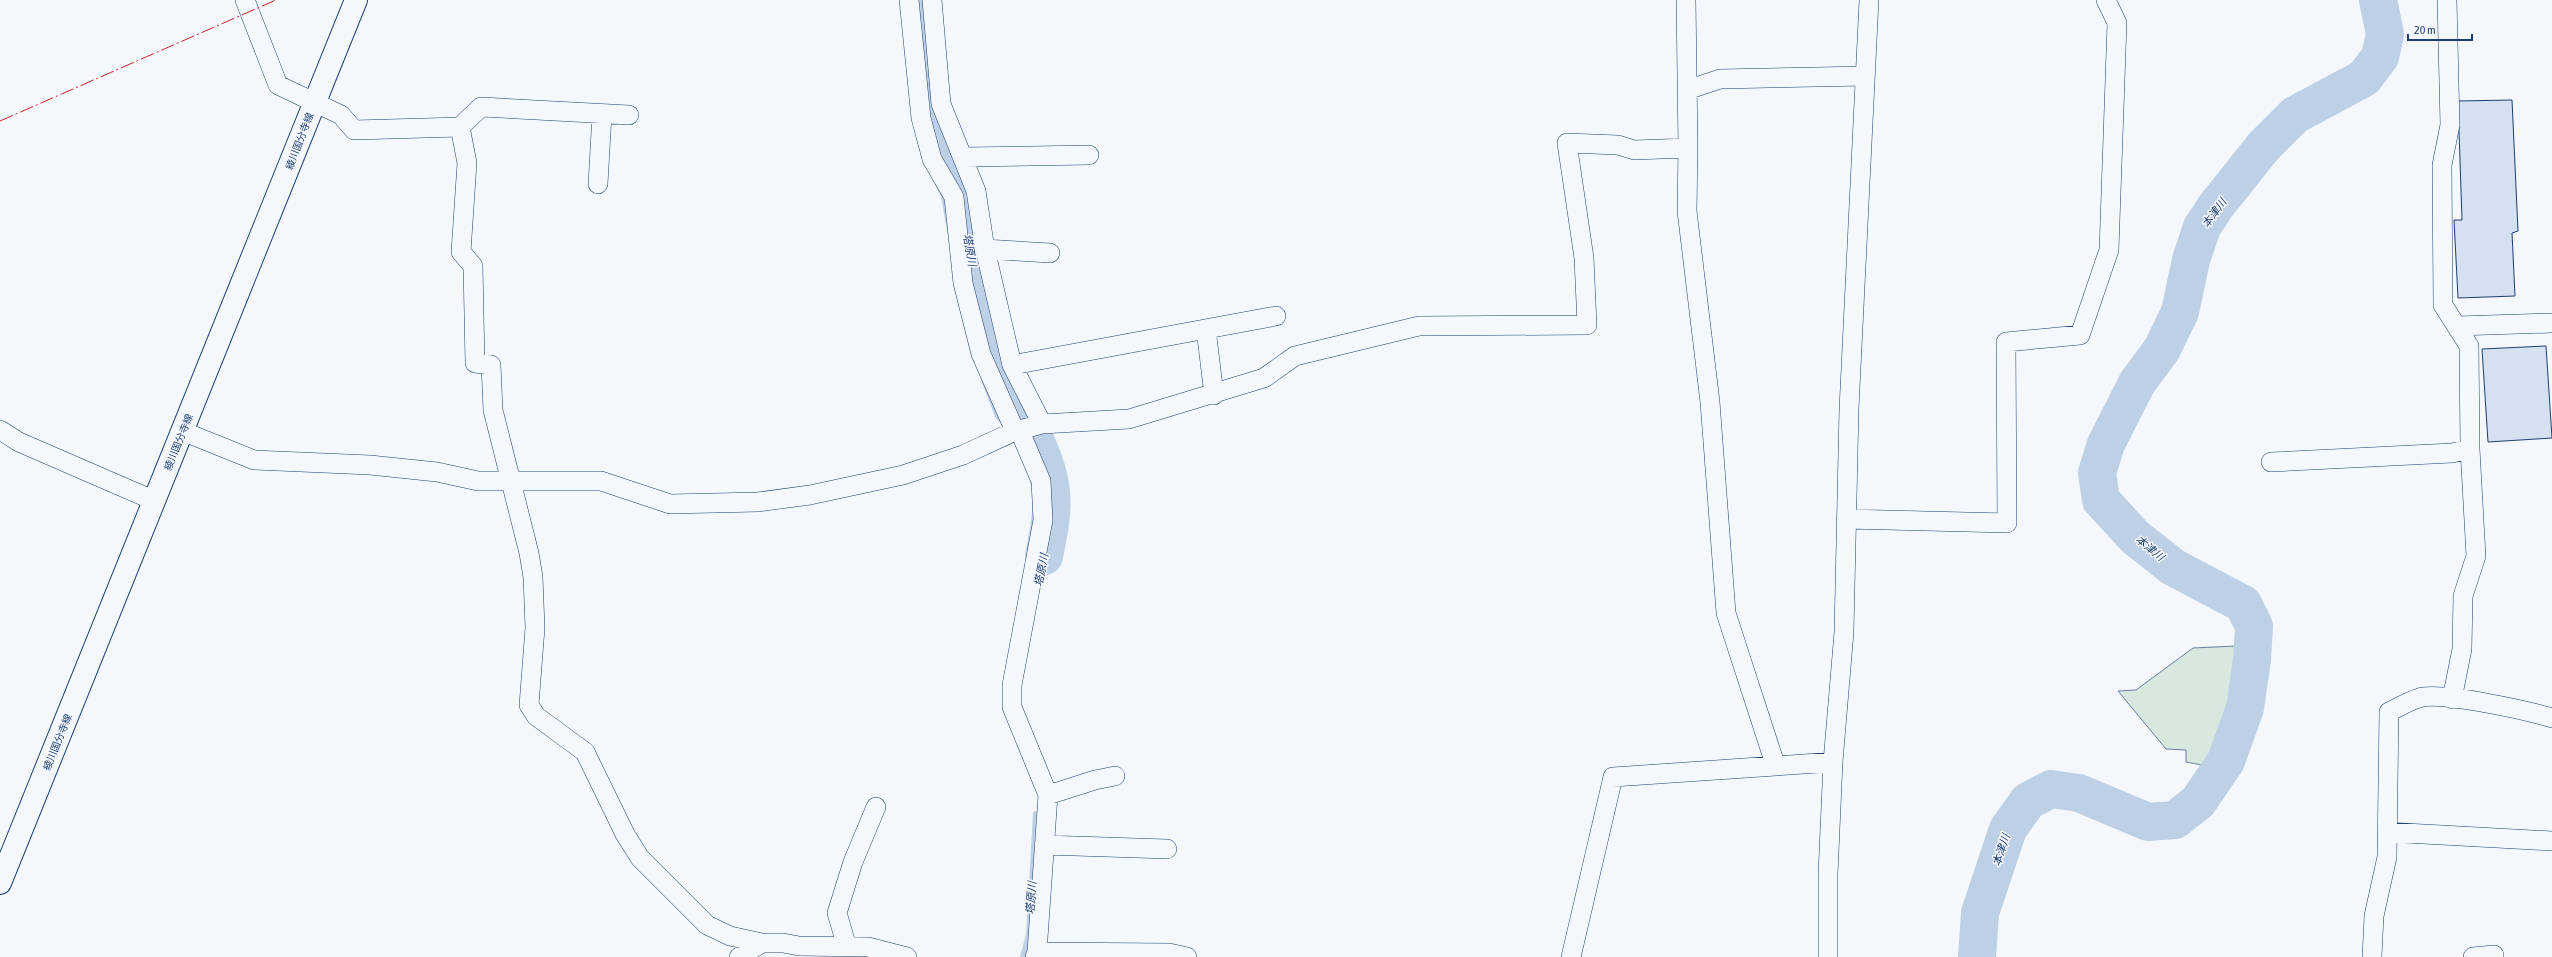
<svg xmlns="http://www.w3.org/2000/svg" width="2552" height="957" font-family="'Asap Condensed','Noto Sans JP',sans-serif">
<rect width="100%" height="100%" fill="#f4f7fb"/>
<path fill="#d7e8df" stroke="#687fa3" d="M2236 646 2228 716 2207 766 2186 762V750L2166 749 2118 691 2136 690 2193 648Z"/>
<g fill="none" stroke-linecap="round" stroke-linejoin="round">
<path stroke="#bed0e5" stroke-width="6" d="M1023 957 1029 935 1036 814"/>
<path stroke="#bed0e5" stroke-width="38" d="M921 0 935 136
M946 163 959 190 981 312 1001 379 1012 408
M1035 440C1057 487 1054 508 1044 556
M1977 957 1980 913 2008 829 2028 801 2051 789 2079 793 2148 822 2175 820 2198 802 2226 761 2245 708 2252 660 2254 626 2243 604 2173 567 2135 537 2101 500 2097 473 2106 444 2137 383 2162 349 2180 312 2191 260 2202 227 2216 206 2263 147 2295 115 2364 78 2380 57 2385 34 2378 0"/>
</g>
<path fill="#d5e0f0" stroke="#1d3f73" d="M2512 100 2518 231 2512 233 2515 296 2458 298 2454 220H2462L2458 101Z
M2546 346 2552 438 2488 442 2482 349Z"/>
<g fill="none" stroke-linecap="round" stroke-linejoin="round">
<defs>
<path id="street" d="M245 0 278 85 341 115 354 130 460 127 481 107 629 115
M909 0 921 118 932 159 954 197 963 283 981 354 1015 431 1021 434 1041 481 1043 520 1012 685V707L1048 795 1037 952 1035 957
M932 0 941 104 976 191 985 249 1012 365 1042 424
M2447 0 2450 125 2442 165 2443 305 2469 346 2470 449 2476 556 2463 596 2462 649 2452 699
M1687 90 1720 79 1865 76
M460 127 467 163 461 252 473 266 475 363 491 365 493 410 529 553 533 577 535 628 529 705 536 716 585 752 625 834 640 858 707 925 730 936 762 943H783L799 946 868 947 907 957
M1688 148 1687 211 1710 402 1726 613 1775 764
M964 157 1089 155
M598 184 602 114
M985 249 1050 253
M2457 326 2552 323
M1206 329 1214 395
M1012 365 1276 316
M0 430 19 442 155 501
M182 431 254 460 370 465 437 472 478 481H601L670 504 758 502 810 495 903 475 963 455 1015 431 1042 424 1129 419 1264 378 1295 356 1419 326 1587 325 1584 258 1567 143 1618 145 1634 150 1688 148 1686 0
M2271 462 2452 453 2470 449
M1846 519 2007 523 2006 342 2080 335 2109 250 2117 23 2106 0
M1048 795 1095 780 1115 776
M2387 832 2552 841
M1044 845 1167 849
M847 947 837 913 853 862 876 807
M1037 952 1169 953 1187 957
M739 957 762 943
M1571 957 1613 777 1833 762
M1828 957V874L1833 762 1844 632 1849 409 1869 0
M2372 957 2374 916 2387 857 2389 712C2399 707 2409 701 2419 698 2440 691 2529 711 2552 718
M2473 957 2494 955V957"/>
<path id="secondary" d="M0 883 356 0"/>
</defs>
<use href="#street" stroke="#1d3f73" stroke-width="20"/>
<use href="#secondary" stroke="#1d3f73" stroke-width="24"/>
<use href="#street" stroke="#f4f7fb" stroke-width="19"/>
<use href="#secondary" stroke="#f4f7fb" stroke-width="22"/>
<path stroke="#c62828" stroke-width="1" stroke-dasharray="14 3 2 3" stroke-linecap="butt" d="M0 121 276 0"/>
</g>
<g text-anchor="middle" stroke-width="3" stroke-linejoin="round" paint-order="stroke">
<g font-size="10" fill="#1d3f73" stroke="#f4f7fb">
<text transform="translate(299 141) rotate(-69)" y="4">綾川国分寺線</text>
<text transform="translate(178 442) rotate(-68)" y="4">綾川国分寺線</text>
<text transform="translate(57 742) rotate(-68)" y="4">綾川国分寺線</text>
</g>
<g font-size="11" font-style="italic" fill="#1d3f73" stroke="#f4f7fb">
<text transform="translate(2214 213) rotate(-54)" y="4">本津川</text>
<text transform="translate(970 250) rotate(80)" y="4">塔原川</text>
<text transform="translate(2150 548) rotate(39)" y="4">本津川</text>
<text transform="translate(1041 570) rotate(-79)" y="4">塔原川</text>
<text transform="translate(2001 850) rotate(-72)" y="4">本津川</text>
<text transform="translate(1031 898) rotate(-86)" y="4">塔原川</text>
</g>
</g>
<path d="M2408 34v6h64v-6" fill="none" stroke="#1d3f73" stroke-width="2"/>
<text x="2414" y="34" font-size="12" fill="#1d3f73" stroke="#f4f7fb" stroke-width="3" paint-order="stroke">20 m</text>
</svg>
